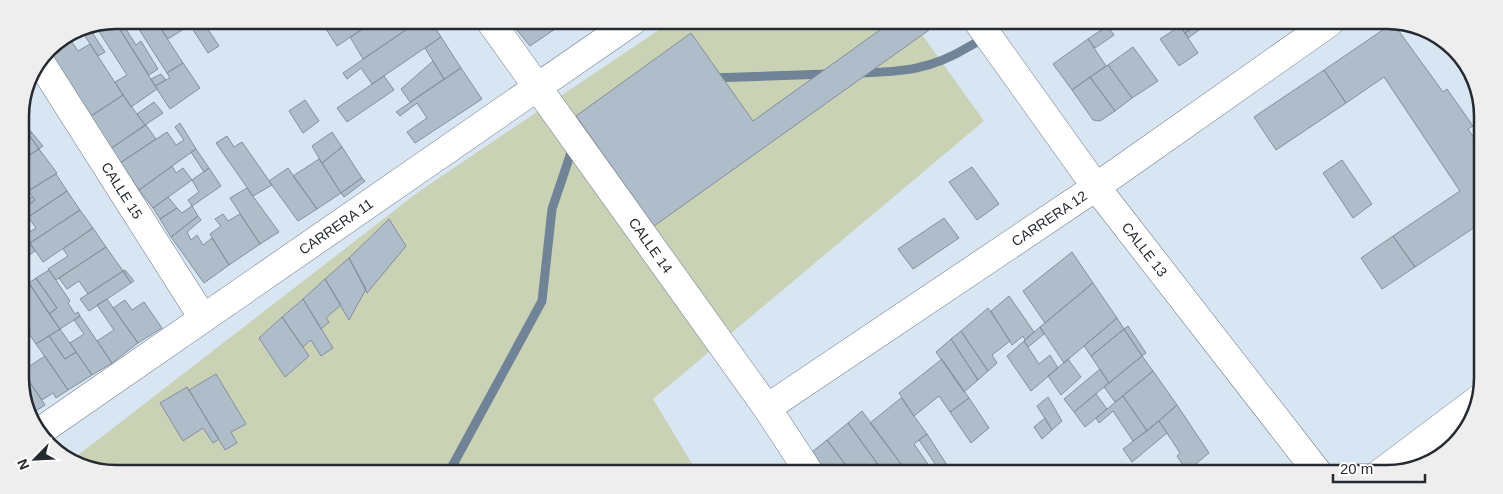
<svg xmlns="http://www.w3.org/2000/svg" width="1503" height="494" font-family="Helvetica,sans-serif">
<rect width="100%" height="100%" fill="#d8e6f4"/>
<path fill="#cad2b6" d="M672 21 913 22 984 121 653 399 697 472 91 471 73 459 421 190Z"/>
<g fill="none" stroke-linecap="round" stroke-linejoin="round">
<path stroke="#708397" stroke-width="9" d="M858 73C902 72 931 70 970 46 983 39 993 34 1000 22
M710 78 827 74
M449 472 542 301 552 209 582 120 589 115"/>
</g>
<path fill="#afbcca" stroke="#828f9c" d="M114 20 157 89 131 107 115 82 127 75 98 30 93 34 105 52 98 56 79 27Z
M114 20H120L136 45 141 41 158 69 149 75Z
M133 20H155L183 63 167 73Z
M155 20H187L190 25 168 39Z
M198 20H202L219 46 208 53 190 25Z
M337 21H375L337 46 326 29Z
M375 21H419L363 59 350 37Z
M419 21H431L441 37 372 84 361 68 347 79 343 73Z
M516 21H567L530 46 512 24Z
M891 22H923L929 30 654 226 576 116 691 33 753 121Z
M1177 23H1200L1185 33Z
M1200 23H1209L1188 38 1185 33Z
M1393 23 1443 92 1447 89 1473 126 1468 129 1481 148V223L1415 267 1393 236 1460 191 1384 77 1346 103 1324 70Z
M1107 26 1114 35 1095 48 1088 39Z
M1180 26 1198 53 1179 66 1160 39Z
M67 35 78 51 90 44 123 95 88 118 46 53 48 48Z
M441 37 461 68 444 79 425 48Z
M1088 39 1106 66 1072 90 1053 64Z
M1133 47 1158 81 1132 98 1108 65Z
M433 61 444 79 410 102 401 89Z
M183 63 200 88 170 109 155 86 170 78 167 73Z
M1108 65 1132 98 1115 111 1090 77Z
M461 68 482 99 415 143 407 132 427 118 417 103 400 116 396 112Z
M1324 70 1346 103 1276 150 1254 117Z
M161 74 166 80 155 86 151 79Z
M384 76 394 90 347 122 337 108Z
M1090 77 1115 111 1100 121 1093 120 1072 90Z
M123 95 145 125 110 149 88 118Z
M305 100 319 121 303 133 289 111Z
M154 102 163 113 145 125 137 114Z
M20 115 32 133 29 135 20 123Z
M20 123 29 135 20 141Z
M180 123 196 149 139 190 120 163 167 132 176 145 184 140 175 127Z
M146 125 156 139 120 163 110 149Z
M332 132 342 147 322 163 312 146Z
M32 133 43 146 39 149 29 135Z
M29 135 39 149 20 161V141Z
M227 136 234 147 242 142 272 185 253 196 216 143Z
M342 147 362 178 341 193 322 163Z
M39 149 57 173 25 193 21 185 20 161Z
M196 149 209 168 204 172 191 152Z
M319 159 341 193 317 209 293 176Z
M1342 160 1372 204 1353 218 1323 173Z
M172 166 176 173 183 168 192 180 153 208 139 190Z
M972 167 999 204 977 220 949 182Z
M209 168 221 186 192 206 188 200 199 192 192 180Z
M288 168 317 209 298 221 269 181Z
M56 174 67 191 21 222V211L35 200 28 191Z
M362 178 365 181 344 197 341 193Z
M247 188 279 232 260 244 230 198Z
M67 191 80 210 30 243 21 230V222L28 233 36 228 28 217Z
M32 197 35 200 21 211V204Z
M168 197 177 208 160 219 153 208Z
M192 206 198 216 171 237 160 219 177 208 182 213Z
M80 210 93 228 43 262 30 243Z
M223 214 228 221 240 214 260 244 229 265 210 234 221 226 215 219Z
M198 216 201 220 187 232 191 240 197 235 203 245 212 238 229 265 204 283 171 237Z
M944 218 959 238 913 269 898 249Z
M389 219 406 246 367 293 349 258Z
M93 228 106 247 56 280 48 269 68 256 63 249Z
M21 230 35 251 28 256 24 251 21 254Z
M1393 236 1415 267 1382 289 1361 258Z
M106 247 123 271 88 294 79 281 67 289 59 278Z
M1072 252 1093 283 1045 323 1023 291Z
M349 258 366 289 349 320 325 279Z
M49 270 70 301 68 303 75 314 78 312 80 316 60 329 49 314 57 308 36 278Z
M125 270 134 281 131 283 123 271Z
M123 271 131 283 89 311 80 299Z
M36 278 57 308 49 314 29 283Z
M325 279 341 305 326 318 329 322 321 329 303 299Z
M29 283 60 329 36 344 21 322V288Z
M1093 283 1117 318 1064 363 1040 327Z
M1009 296 1034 332 1025 340 1023 336 1012 345 991 311Z
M107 299 138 343 112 363 97 341 114 330 97 305Z
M303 299 333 348 321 356 311 340 303 347 282 317Z
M125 300 132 310 144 302 162 328 138 343 113 308Z
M988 308 1010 341 992 355 997 363 988 371 961 331Z
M80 316 112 363 92 375 70 343 84 334 74 320Z
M282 317 309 356 285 377 259 338Z
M1117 318 1124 329 1091 356 1084 346Z
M21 322 30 334 21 339Z
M1128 326 1146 353 1142 356 1124 329Z
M1040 327 1044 334 1028 347 1024 341Z
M60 329 76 352 65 359 49 336Z
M1124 329 1142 356 1109 383 1091 356Z
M961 331 988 371 978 380 951 339Z
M49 336 65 359 76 352 92 375 68 390 36 344Z
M951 339 978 380 964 392 936 352Z
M1024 341 1039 364 1050 355 1058 368 1031 391 1007 356Z
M45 356 68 390 56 398 53 393 42 400 22 371Z
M1142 356 1153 371 1115 402 1104 387Z
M942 359 969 398 950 412 939 396 914 416 899 393Z
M1068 359 1081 377 1061 395 1048 376Z
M1100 369 1109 383 1074 412 1064 399Z
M22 371 45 405 31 414 22 396Z
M1153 371 1177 405 1147 431 1123 396Z
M216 374 246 424 231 432 237 443 225 450 189 390Z
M187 387 219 439 213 443 203 428 183 441 160 403Z
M1096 394 1107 409 1085 427 1074 412Z
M1123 396 1147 431 1133 441 1113 411 1099 423 1096 418Z
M1048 397 1062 421 1052 430 1037 406Z
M901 398 927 434 914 444 934 473H908L870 423Z
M969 398 989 428 971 443 950 412Z
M1177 405 1209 453 1187 471 1177 456 1180 453 1159 421Z
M862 411 907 472 906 473H884L848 423Z
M1045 418 1052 430 1042 439 1034 427Z
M1159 421 1167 433 1132 462 1123 449Z
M848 423 877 463 867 473 851 472 827 440Z
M927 434 947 465 940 471 919 440Z
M827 440 851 472H817L807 456Z
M877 463 884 473H867Z
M1174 465 1180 473H1165Z
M758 466 763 472H746Z"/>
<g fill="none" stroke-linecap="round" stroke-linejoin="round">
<defs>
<g id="minor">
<path id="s1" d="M490 21 767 408 809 472"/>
<path id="s2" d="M978 22 1096 187 1319 474"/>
<path id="s3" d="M41 63 203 318"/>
<path id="s4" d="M767 408 1096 187 1329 23"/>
<path id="s5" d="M39 432 633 21"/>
<path d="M1379 474 1480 398"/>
</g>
</defs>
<use href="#minor" stroke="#6c7885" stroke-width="29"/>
<use href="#minor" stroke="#fff" stroke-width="28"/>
</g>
<g text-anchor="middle" stroke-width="5" stroke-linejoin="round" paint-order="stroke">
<g font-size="14" fill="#252a30" stroke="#fff">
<text dy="5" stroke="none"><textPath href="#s3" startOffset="151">CALLE 15</textPath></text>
<text dy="5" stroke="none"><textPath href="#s4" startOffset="340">CARRERA 12</textPath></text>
<text dy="5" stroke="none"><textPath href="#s5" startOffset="361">CARRERA 11</textPath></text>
<text dy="5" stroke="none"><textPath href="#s1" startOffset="276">CALLE 14</textPath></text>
<text dy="5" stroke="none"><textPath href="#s2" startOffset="282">CALLE 13</textPath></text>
</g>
</g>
<path d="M0 0H1503V494H0ZM116 29H1387A87 87 0 0 1 1474 116V378A87 87 0 0 1 1387 465H116A87 87 0 0 1 29 378V116A87 87 0 0 1 116 29Z" fill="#eee" fill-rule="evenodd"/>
<path fill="none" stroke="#252a30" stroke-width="2.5" d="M116 29H1387A87 87 0 0 1 1474 116V378A87 87 0 0 1 1387 465H116A87 87 0 0 1 29 378V116A87 87 0 0 1 116 29Z"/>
<g transform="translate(35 459) rotate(246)" stroke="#ffffff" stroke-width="4" paint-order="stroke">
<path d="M0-4L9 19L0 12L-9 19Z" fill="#252a30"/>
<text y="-8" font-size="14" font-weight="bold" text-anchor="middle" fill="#252a30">N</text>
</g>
<path d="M1333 474v8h92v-8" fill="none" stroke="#252a30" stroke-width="2.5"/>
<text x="1340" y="474" font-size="15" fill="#252a30" stroke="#ffffff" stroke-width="4" paint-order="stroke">20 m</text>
</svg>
